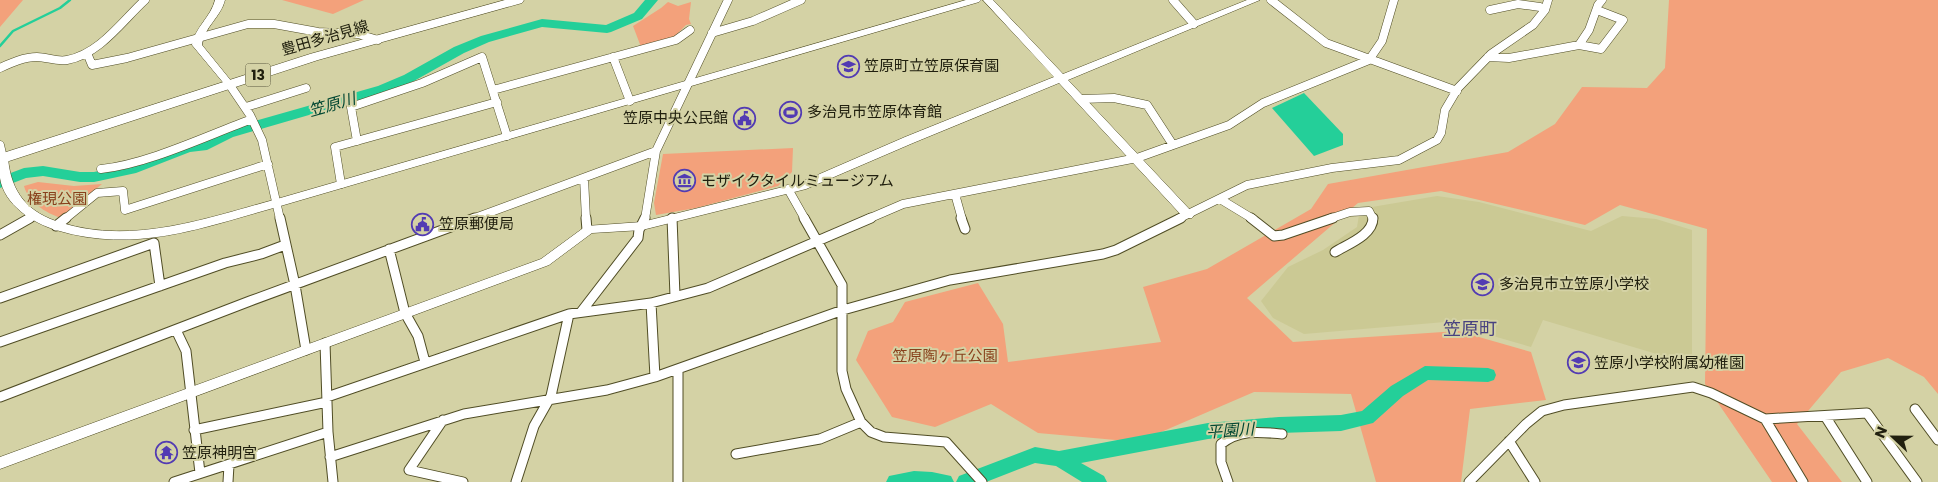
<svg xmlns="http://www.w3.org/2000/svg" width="1938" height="482" font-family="Poppins,'Noto Sans JP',sans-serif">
<rect width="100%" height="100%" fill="#d4d2a5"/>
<path fill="#cbc994" d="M1437 196 1479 202 1591 231 1622 216 1656 219 1692 230V358H1670L1543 320 1531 347 1445 322 1304 334 1273 318 1261 301 1288 267 1323 250 1357 227 1360 209Z"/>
<path fill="#f3a17b" d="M0 0H23L0 27Z
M282 0H364L333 14Z
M1669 0H1938V394L1924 377 1888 358 1841 372 1797 424 1842 482H1772L1705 384 1707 229 1620 205 1585 225 1441 191 1358 203 1247 298 1293 342 1458 331 1531 352 1546 400 1470 409 1461 482H1376L1351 394 1254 392 1138 442 1038 433 991 404 935 427 892 417 856 360 868 331 893 322 905 302 978 283 1003 324 1008 362 1161 342 1143 287 1207 269 1311 209 1328 184 1508 152 1555 124 1582 87 1647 88 1665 68Z
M668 2 678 6 691 2 689 19 691 24 686 25 672 39 641 47 633 26 661 8Z
M793 148 792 172 778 186 696 208 656 215 654 203 663 154Z
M38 182 74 186 102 184 61 218C46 213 28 202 24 186Z"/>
<path fill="#24cf99" d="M1304 93 1343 134V145L1314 156 1272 108Z"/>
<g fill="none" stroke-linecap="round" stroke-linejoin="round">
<path stroke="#24cf99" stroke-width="2.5" d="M0 46 13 31 60 8 70 0"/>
<path fill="#24cf99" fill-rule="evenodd" d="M645 0H658L642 19 611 32 607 33 542 27 489 42 464 53 414 81 388 92 233 137 207 150 190 152 136 173 94 182H80L43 176 26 178 0 188V177L24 168 43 166 80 172H94L133 163 183 143 200 141 223 130 378 86 404 75 454 47 481 36 542 19 606 25 634 13Z
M1425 366 1488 368 1494 370 1496 375 1494 380 1488 382 1428 380 1403 396 1373 423 1341 431 1279 433 1208 439 1081 463 1104 476 1107 482H1082L1056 466 1035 463 986 482H956L959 476 1035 447 1059 451 1208 423 1279 417 1341 415 1362 411 1391 386Z
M914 471 932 472 951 476 954 482H886L889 476Z"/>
<defs>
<path id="minor-far1" d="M1173 0 1194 24
M1271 0 1326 43 1457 91
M1490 10 1518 4 1540 7
M712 33 753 21 801 0
M1579 45 1601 49 1623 20 1597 10
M87 53 92 65 127 58 248 24H274L318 32 358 34 378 40
M613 57 630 101
M1488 57 1509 58 1579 45 1589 30 1598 5 1602 0
M0 68C11 63 24 57 37 57 47 57 56 62 67 60 100 54 122 21 145 0
M229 84 250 115 262 140 280 219
M493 90 676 40 690 30
M1081 99 1114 98 1147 105 1173 145
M246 107 306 88
M357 141 351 107 422 83 482 57 507 136
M0 145 3 158
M101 169C148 164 206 136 252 119
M584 178 586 219
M341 184 335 147 497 102
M788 189 805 219
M955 194 962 219
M1220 199 1253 219
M28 219 33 216
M65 219 97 193 123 191 125 210 268 164
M472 219 656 151
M645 219 656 151 728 0
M868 219 903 204 1137 158 1229 125 1263 103 1369 60 1382 41 1394 0
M1178 219 1247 185 1332 168 1399 160 1437 140 1441 133 1445 110 1458 88 1491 54 1533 25 1545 10 1548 0
M1329 219 1350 212 1369 211 1373 219"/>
<path id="minor" d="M280 218 295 285 306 350
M586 218 587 230
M672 218 675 296
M804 218 842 285V371L846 389 861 422 871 432 884 437 946 442 982 482
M961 218 965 229
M1251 218 1274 236 1283 235 1333 218
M56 226 66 218
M0 235 30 218
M389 249 405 313 418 336 425 362
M1335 252C1348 244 1373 235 1373 218
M0 298 154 243 160 286
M651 303 655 377
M581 312 638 238 639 230 645 218
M176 330 186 351 200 473
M0 342 225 263 261 254 285 245
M325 343 328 432 333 482
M678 369V482
M0 397 250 301 475 218
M327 397 569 314 651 303 708 288 871 218
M1915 409 1938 440
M1825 416 1867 482
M1765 419 1803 482
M443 420 409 470 463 482
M194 430 327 402
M1509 441 1535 482
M736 454 820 439 861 422
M330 457 464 414 607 390 655 377 843 310 950 280 1103 254 1116 250 1181 218
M174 482 328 432
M228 482 229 465
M516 482 534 426 551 396 569 314
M1228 482 1221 462V444C1240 429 1260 432 1282 434
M1469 482 1526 424 1542 411 1564 405 1693 387 1711 393 1765 419 1867 413 1917 482"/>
<path id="tertiary" d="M215 0H225C221 17 204 27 202 45L232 82 234 84 229 87 226 86 192 45C195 27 211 17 215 0Z
M966 0H981L979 2 277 207C201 228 135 254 56 230 33 223 4 205 0 178 0 171 0 163 0 155L3 154 8 158C11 193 28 213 62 223 134 245 207 218 277 199Z
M983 0H993L1063 74 1247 0H1260L1068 80 1192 212 1194 215 1192 218H1184L1059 83 913 143 806 189 642 230 592 233 549 265 0 469V457L541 259 586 226 642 222 799 183 905 137 1054 77Z"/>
<path id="primary" d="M505 0H524L522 3 318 60 0 164V154L310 54Z"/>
</defs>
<use href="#minor-far1" stroke="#504d25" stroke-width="9"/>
<use href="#minor" stroke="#504d25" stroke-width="11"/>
<use href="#tertiary" stroke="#504d25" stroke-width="1"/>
<use href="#primary" stroke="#504d25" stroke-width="1"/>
<use href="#minor-far1" stroke="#fff" stroke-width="8"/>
<use href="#minor" stroke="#fff" stroke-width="9"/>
<use href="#tertiary" fill="#fff" fill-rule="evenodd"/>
<use href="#primary" fill="#fff" fill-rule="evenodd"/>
</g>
<defs>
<symbol id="school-ring" viewBox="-11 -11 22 22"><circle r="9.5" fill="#d4d2a5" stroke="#523bb3" stroke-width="1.5"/><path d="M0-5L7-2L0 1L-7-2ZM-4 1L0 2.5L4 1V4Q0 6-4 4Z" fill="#523bb3"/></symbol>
<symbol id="stadium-ring" viewBox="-11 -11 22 22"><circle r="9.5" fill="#d4d2a5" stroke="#523bb3" stroke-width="1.5"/><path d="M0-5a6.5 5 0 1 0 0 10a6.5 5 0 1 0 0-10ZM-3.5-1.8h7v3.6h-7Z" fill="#523bb3"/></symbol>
<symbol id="civic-ring" viewBox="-11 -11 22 22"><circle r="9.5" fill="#d4d2a5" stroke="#523bb3" stroke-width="1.5"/><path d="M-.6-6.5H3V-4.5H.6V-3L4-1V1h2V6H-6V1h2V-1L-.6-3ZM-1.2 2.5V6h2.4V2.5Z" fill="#523bb3"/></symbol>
<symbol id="museum-ring" viewBox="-11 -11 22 22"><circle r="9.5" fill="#d4d2a5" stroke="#523bb3" stroke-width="1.5"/><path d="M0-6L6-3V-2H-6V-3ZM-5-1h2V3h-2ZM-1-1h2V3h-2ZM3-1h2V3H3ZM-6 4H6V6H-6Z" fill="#523bb3"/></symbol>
<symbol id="temple-ring" viewBox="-11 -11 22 22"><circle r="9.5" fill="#d4d2a5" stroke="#523bb3" stroke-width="1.5"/><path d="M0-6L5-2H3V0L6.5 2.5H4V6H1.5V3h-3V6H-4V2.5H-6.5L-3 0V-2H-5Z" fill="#523bb3"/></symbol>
</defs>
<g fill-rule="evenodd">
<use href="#school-ring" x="836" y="54" width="25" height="25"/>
<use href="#stadium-ring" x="778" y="100" width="25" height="25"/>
<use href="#civic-ring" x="732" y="106" width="25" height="25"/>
<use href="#museum-ring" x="672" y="168" width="25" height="25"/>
<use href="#civic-ring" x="410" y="212" width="25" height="25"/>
<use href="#school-ring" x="1470" y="272" width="25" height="25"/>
<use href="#school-ring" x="1566" y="350" width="25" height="25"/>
<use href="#temple-ring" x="154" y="440" width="25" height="25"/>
</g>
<g text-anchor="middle" stroke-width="4" stroke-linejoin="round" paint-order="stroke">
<rect fill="#d4d2a5" stroke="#57553c" stroke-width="1" x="245.5" y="63.5" width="25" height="23" rx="4"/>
<g font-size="14" font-weight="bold" fill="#21200f">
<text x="258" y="80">13</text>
</g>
<g font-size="15" fill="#21200f" stroke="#d4d2a5">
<text transform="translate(325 38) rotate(-16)" y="5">豊田多治見線</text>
</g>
<g font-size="15" fill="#21200f" stroke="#d4d2a5" text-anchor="start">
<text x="864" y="71">笠原町立笠原保育園</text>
<text x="807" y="117">多治見市笠原体育館</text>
<text x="728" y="123" text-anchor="end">笠原中央公民館</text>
<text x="701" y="186">モザイクタイルミュージアム</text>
<text x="439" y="229">笠原郵便局</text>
<text x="1499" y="289">多治見市立笠原小学校</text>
<text x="1594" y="368">笠原小学校附属幼稚園</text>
<text x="182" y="458">笠原神明宮</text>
</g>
<g font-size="15" fill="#88401b" stroke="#d4d2a5">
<text x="57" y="204">権現公園</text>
<text x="945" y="361">笠原陶ヶ丘公園</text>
</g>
<g font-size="16" font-style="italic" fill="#024732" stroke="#d4d2a5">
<text transform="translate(332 104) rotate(-16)" y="6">笠原川</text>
<text transform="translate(1230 430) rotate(-4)" y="6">平園川</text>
</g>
<g font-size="18" fill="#484280" stroke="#d4d2a5">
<text x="1470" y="335">笠原町</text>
</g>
</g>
<g transform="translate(1893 437) rotate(292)" stroke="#d4d2a5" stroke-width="4" paint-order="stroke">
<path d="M0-4L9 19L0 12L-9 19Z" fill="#21200f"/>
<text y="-8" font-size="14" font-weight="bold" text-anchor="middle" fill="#21200f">N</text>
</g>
</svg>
